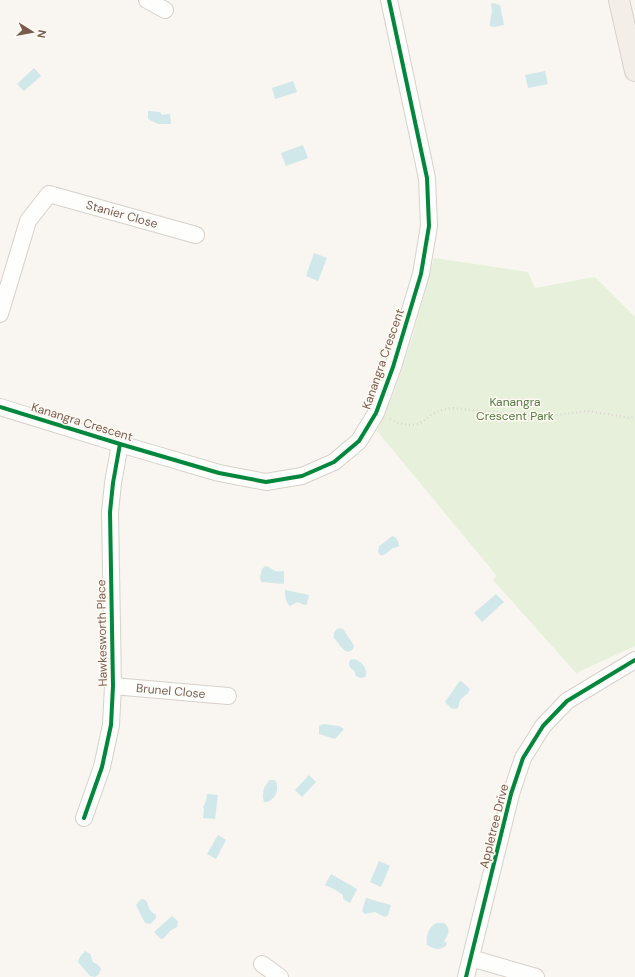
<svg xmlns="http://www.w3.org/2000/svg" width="635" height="977" font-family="'DM Sans',sans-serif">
<rect width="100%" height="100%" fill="#f9f5f0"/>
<path fill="#e7f0db" d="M434 258 528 272 535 288 595 277 635 317V646L576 673 493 580 497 576 377 431 394 392 413 335Z"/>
<path fill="#d0e8ea" d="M493 3 500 5 504 25 494 27 490 26C489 21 492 16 492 11 492 9 491 7 491 4Z
M34 68 41 76 24 91 17 84Z
M545 71 548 84 528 88 525 75Z
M293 81 297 92 275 99 272 88Z
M148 111 160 112 162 115 170 114 171 124H158L148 119Z
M303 145 308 158 286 166 281 153Z
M314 253 327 258 318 281 306 276Z
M392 536C397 537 399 542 399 546 397 547 395 548 393 548 388 551 386 556 380 555L378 552 379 546 381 545Z
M265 566C275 568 271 573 284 571V584L261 582 260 577 262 569Z
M285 590 309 595 307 604 305 605 297 602 290 606C285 601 285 597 285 590Z
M496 594 504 602 482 622 474 613Z
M339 628 343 629 353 644 354 647 352 650 348 652C343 651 338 642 334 638 333 633 335 630 339 628Z
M354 659C362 661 369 670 365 677L360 678 356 676 354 670C350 669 348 665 350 660Z
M461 681 470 689 468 693 460 700 458 708 452 709 445 702 459 682Z
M323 724 339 726 344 729 335 739 319 734V726Z
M309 775 316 782 302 797 295 790Z
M269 780H275C280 788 276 799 267 802H264C262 797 263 791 265 786L267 784Z
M207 794 218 795 215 819 203 818 204 809 203 807 206 801Z
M218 835 226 840 216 859 207 854Z
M379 861 390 866 381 887 370 882Z
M331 874 357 889 350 903 343 899V895L334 889 325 885Z
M366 898 391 905 388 915 385 917 375 912 365 914 362 911Z
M141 899C148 900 147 903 149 908 150 911 153 913 156 915V918L150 924 145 923 136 905Z
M172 916 178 921 177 927 170 931 164 938 161 939 154 932Z
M436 923H444C451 929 449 934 444 941L447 943 446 946C438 951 434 949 427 945 426 936 428 928 436 923Z
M85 951 90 954 93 962 98 965 101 969 99 974 95 977 90 976 78 962C79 957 82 955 85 951Z"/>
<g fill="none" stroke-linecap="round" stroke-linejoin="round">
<defs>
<g id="minor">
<path d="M147 0 165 10"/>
<path id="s1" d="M0 314 28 221 49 194 196 235"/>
<path d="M0 407 120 444 219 473 266 482 302 476 334 462 359 441 376 413 393 367 421 274 429 226 427 178 389 0"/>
<path id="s2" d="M113 686 228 696"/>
<path d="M84 818 102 767 111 725 113 686 110 512 113 483 120 444"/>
<path d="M471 958 536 977"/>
<path d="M262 964 280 977"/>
<path d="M466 977 511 794 523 758 543 726 567 701 635 660"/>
</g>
<path id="major" d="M619 0 635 71"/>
</defs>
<use href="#minor" stroke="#d7d1cb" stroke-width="18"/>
<use href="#major" stroke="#dad1cc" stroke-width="22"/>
<path stroke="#dcd5d0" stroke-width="2.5" stroke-dasharray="1 3" stroke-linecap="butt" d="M390 419C399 424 410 427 420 423 424 421 427 418 431 415 438 411 444 409 451 408L536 416H549L588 411 630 418 635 417"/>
<use href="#minor" stroke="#fefefd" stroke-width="16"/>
<use href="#major" stroke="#f3eee8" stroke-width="20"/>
<defs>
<path id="cycleway" d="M0 407 120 444 219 473 266 482 302 476 334 462 359 441 376 413 393 367 421 274 429 226 427 178 389 0
M84 818 102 767 111 725 113 686 110 512 113 483 120 444
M466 977 511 794 523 758 543 726 567 701 635 660"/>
</defs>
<use href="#cycleway" stroke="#fffaf3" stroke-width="6"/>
<use href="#cycleway" stroke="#00873e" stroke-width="4"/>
</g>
<g text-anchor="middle" stroke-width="3" stroke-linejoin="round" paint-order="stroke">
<g font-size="12" fill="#7a5c4d" stroke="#fffaf3">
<text dy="4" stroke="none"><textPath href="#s1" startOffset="207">Stanier Close</textPath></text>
<text transform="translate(383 359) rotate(-71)" y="4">Kanangra Crescent</text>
<text transform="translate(82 422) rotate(17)" y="4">Kanangra Crescent</text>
<text transform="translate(102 633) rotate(-91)" y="4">Hawkesworth Place</text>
<text dy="4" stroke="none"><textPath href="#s2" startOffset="58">Brunel Close</textPath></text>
<text transform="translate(494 826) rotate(-76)" y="4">Appletree Drive</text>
</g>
<g font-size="12" fill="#537a41" stroke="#fffaf3">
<text x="515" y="406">Kanangra<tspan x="515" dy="14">Crescent Park</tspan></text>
</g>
</g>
<g transform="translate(32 32) rotate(101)" stroke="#fffaf3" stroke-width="3" paint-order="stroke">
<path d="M0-3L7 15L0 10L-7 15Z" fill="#7a5c4d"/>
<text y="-6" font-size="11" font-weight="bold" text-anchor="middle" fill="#7a5c4d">N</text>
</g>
</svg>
